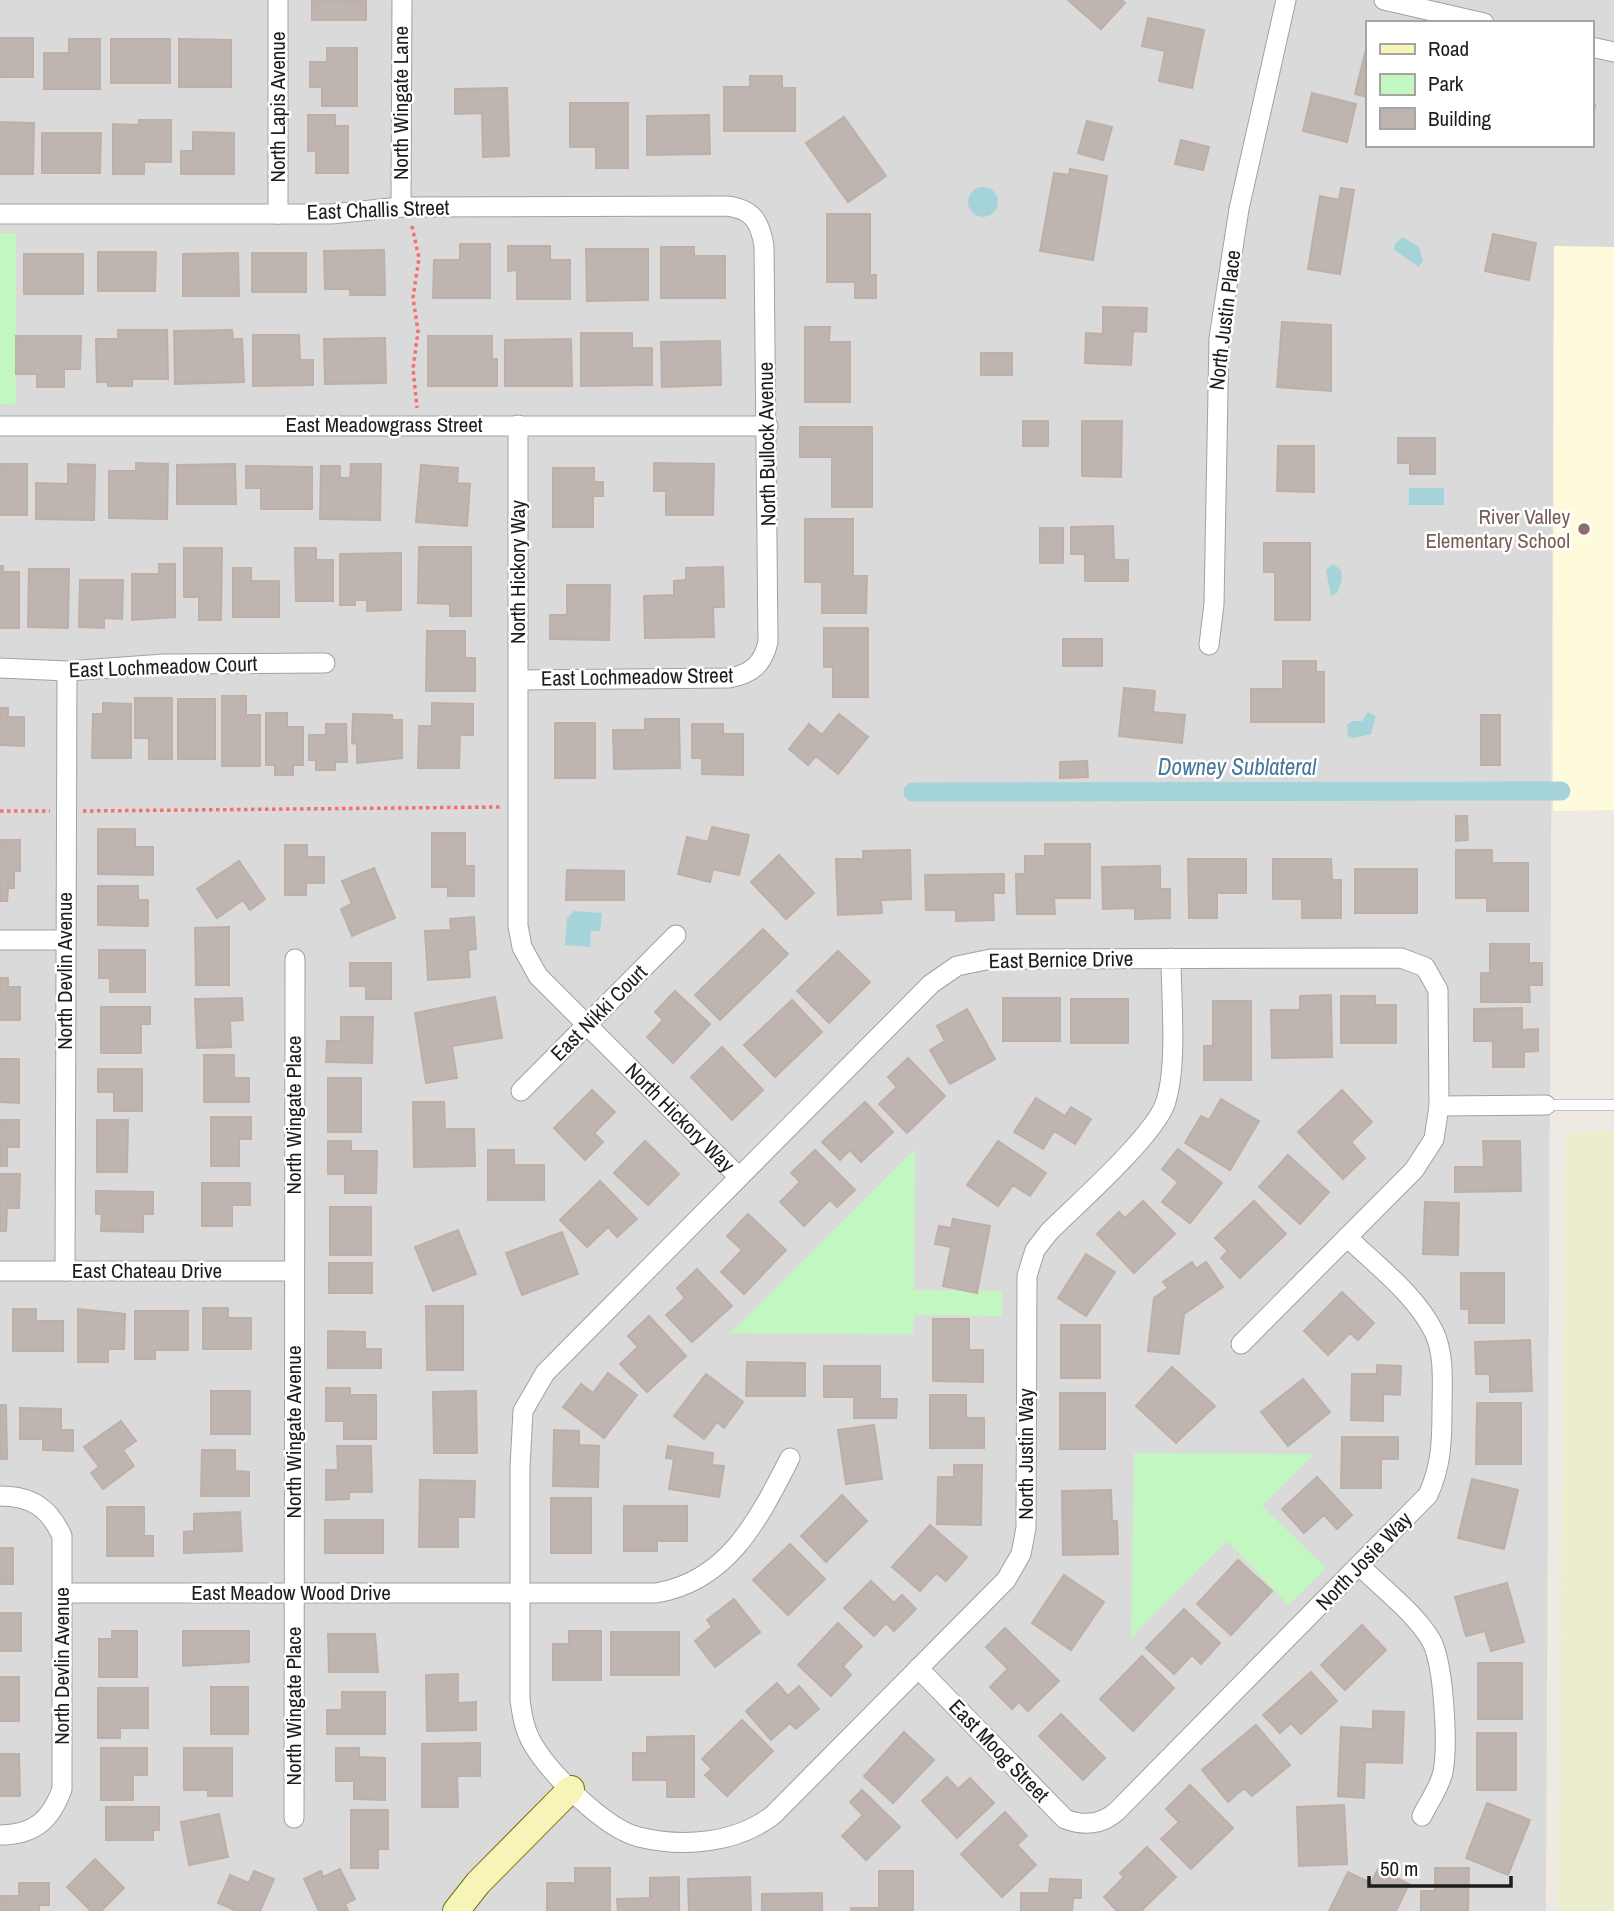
<svg xmlns="http://www.w3.org/2000/svg" width="1614" height="1911" font-family="'Archivo Narrow',sans-serif">
<rect width="100%" height="100%" fill="#eeeae3"/>
<path fill="#dbdada" fill-rule="evenodd" d="M0 0H1614V247H1554L1546 1911H0ZM1367 23H1591V145H1367Z"/>
<path fill="#fefbdd" d="M1554 246 1614 247V810L1553 811Z"/>
<path fill="#ececcf" d="M1614 1130V1911H1558L1566 1133Z"/>
<path fill="#c2f7c1" d="M0 233H16V405L0 404Z
M915 1149 914 1290 1002 1291V1316L914 1315 913 1334 730 1333Z
M1134 1453 1314 1454 1262 1506 1326 1568 1289 1605 1227 1541 1131 1638Z"/>
<path fill="#a5d3da" d="M968 202a15 15 0 1 1 30 0a15 15 0 1 1-30 0Z
M1403 237 1419 247 1423 260 1419 267 1394 250 1395 244Z
M1409 488H1444V505H1409Z
M1333 564 1341 570 1342 580 1337 593 1331 596 1326 570Z
M1368 712 1376 716 1371 734 1354 738 1348 736 1347 725 1352 721H1362Z
M574 911 602 913 600 931H591L590 947 565 945 567 918Z"/>
<g fill="none" stroke-linecap="round" stroke-linejoin="round">
<path stroke="#a5d3da" stroke-width="19" d="M913 792 1561 791"/>
</g>
<path fill="#beb5b0" stroke="#bfafa6" stroke-width="2" d="M312 0 366 1V20H312Z
M1068 0H1121L1125 3 1101 29Z
M1148 18 1204 30 1192 88 1159 81 1165 51 1142 46Z
M0 38H33V77H0Z
M69 39H100V89H44V53H69Z
M111 39H170V83H111Z
M179 39 231 40V87H179Z
M327 48H357V106H322V87H310V62H327Z
M1366 49H1367V97L1355 94Z
M750 76H782V88H795V131H724V87H750Z
M507 88 509 156 483 157 482 113 455 114V89Z
M1312 93 1356 104 1347 142 1303 131Z
M570 103H628V168H596V147H570Z
M1591 105H1595L1591 130Z
M308 115H335V126H348V173H316V151H308Z
M709 115 710 154 647 155V116Z
M844 117 886 176 848 202 806 143Z
M139 120H171V162H144V174H113V124L139 125Z
M1087 121 1112 127 1103 160 1078 153Z
M0 122 34 123 33 174H0Z
M193 132 234 133V174H181V151H193Z
M42 133H101L100 173H42Z
M1181 140 1209 147 1203 170 1175 164Z
M1070 169 1107 176 1093 260 1040 251 1054 173 1069 175Z
M1341 188 1354 190 1340 274 1308 269 1320 196 1339 200Z
M827 214H870V275H876V298H855V282H827Z
M1493 234 1536 243 1529 280 1485 271Z
M460 244H490V298H433L434 260H460Z
M508 246H550V260H570V299H517V270L508 271Z
M661 247H694V256H725V298H661Z
M586 249H648V300L587 301Z
M384 250 385 295H350V289H325L324 251Z
M98 252H156L155 291H98Z
M238 253 239 296H183V254Z
M252 253H306V292H252Z
M24 254H83V294H24Z
M1103 307 1147 308 1146 332 1133 331 1131 365 1085 363 1086 333 1103 334Z
M1282 322 1331 325V391L1277 387Z
M805 327H830L829 342H850V402H805Z
M118 330H167L168 379H132V386H108V382H97L96 339H118Z
M232 330 233 339H242L244 382 175 384 174 331Z
M581 333H632V348H652V385L581 386Z
M253 335H299L300 360H313V385L253 386Z
M16 336H81L80 369H64V387H37V374H16Z
M428 336H492V359H497V386H428Z
M385 338 386 383 325 384 324 339Z
M571 339 572 386H505V340Z
M720 341 721 385 662 387 661 342Z
M981 353H1012V375H981Z
M1023 421H1048V446H1023Z
M1082 421H1122L1121 477 1082 476Z
M800 427H872V507H832V457H800Z
M1398 438H1435V474H1410V463H1398Z
M1278 446H1314V492L1277 491Z
M136 463 168 464 167 519 109 518V471H136Z
M654 463 714 464 713 515H666V491H654Z
M0 464H27V515H0Z
M68 464 95 465 94 520 36 519V483L68 484Z
M235 464 236 504H177V465Z
M351 464H381L380 520 320 519 321 466H340V478H350Z
M421 465 458 468 457 483 470 484 467 526 416 522Z
M246 466 312 467V509H261V488H246Z
M553 468H594V482H603V496H593V527H553Z
M805 519H853V576H867L866 613H822V582H805Z
M1113 526 1114 560H1128V581H1085V554H1071V527Z
M1040 528H1063V563H1040Z
M1264 543H1310V620H1275V572H1264Z
M419 547H471V616H450V604L418 603Z
M184 548H222L221 620H199V597H184Z
M295 548H316V560H333V601H296Z
M401 553V610L367 611V600H355V605H340V554Z
M159 564H175V617L132 620V574H159Z
M0 566H3V572H19V628H0Z
M723 567 724 607H713L714 637 645 638 644 596 674 595V581L686 580V568Z
M233 568H251V581H279V617H233Z
M29 569H69L68 628 28 627Z
M80 580H123L122 619 104 618V628L79 627Z
M567 585H610L609 640 550 639V615H567Z
M824 628H868V697H833V667H824Z
M427 631H465V658H475V691H426Z
M1063 639H1102V666H1063Z
M1283 661H1316V672H1324V722H1251V689H1283Z
M1124 688 1155 691 1153 712 1185 715 1182 743 1119 736Z
M222 696H246V715H260V766H222Z
M135 698H172V759H149V738H135Z
M178 699H215V759H178Z
M103 703 131 704V758H92L93 714H103Z
M432 703 473 704V735H460L459 768H418L419 726H432Z
M0 708H8V717H24V746L0 745Z
M266 713H287V727H303V765H293V775H275V765H266Z
M353 714 392 715V720H402V758L357 763V744L352 743Z
M839 714 868 737 838 774 816 756 808 765 789 749 809 724 822 735Z
M1481 715H1500V765H1481Z
M645 719H679L680 768 614 769 613 730H645Z
M555 723H595V778H555Z
M326 724H346L347 762H335V770H316V760H309V735H326Z
M692 724H723V734H743V775L702 774V758H692Z
M1087 761 1088 777 1060 778V762Z
M1456 816H1467L1468 840 1456 841Z
M712 827 749 835 739 875 713 869 710 882 678 874 687 837 708 842Z
M98 829H135V847H153V875L98 874Z
M432 833H465V866H474V896H448V887H432Z
M0 840H20V871H14V888H8L7 901H0Z
M1045 844H1090V898H1054L1055 914H1017L1016 874H1025V856H1045Z
M285 845H307V857H324V883H306V895H285Z
M910 850 911 899 881 900 882 913 838 915 836 859H863V851Z
M1456 850H1492V863H1528V911H1487V898H1456Z
M779 855 814 893 786 919 751 882Z
M1188 859H1246V893H1217V918H1189Z
M1273 859H1331L1332 880H1341V918H1302V899H1273Z
M239 861 265 899 250 910 243 900 217 918 197 889Z
M1160 866V889H1170V918L1135 919V908L1103 909 1102 867Z
M374 868 395 918 352 936 341 909 352 904 342 881Z
M1355 869H1417V913H1355Z
M567 870 624 871V900H566Z
M1004 874V893H993L994 920 956 921V910H926L925 875Z
M98 886H138V900H148V926L98 925Z
M474 917 476 949 468 950 470 977 428 980 425 931 451 930 450 919Z
M229 927V985H196L195 928Z
M763 929 788 954 720 1020 695 995Z
M1490 944H1529V963H1542V985H1529L1530 1002H1481V973H1490Z
M99 950H145V992H110V978H99Z
M838 951 870 982 829 1023 797 991Z
M350 963H391V999H366V986H350Z
M0 978H8V987H20V1020H0Z
M675 991 710 1024 673 1063 647 1037 663 1020 655 1012Z
M1331 995 1332 1057 1272 1058 1271 1010H1300V996Z
M1341 996H1375V1005H1396V1043H1341Z
M495 997 502 1038 452 1046 457 1078 426 1083 415 1013Z
M242 998 243 1020 230 1021 231 1047 197 1048 195 999Z
M1003 998H1060V1041H1003Z
M1071 999H1128V1043H1071Z
M792 1000 822 1032 775 1077 744 1045Z
M1213 1001H1251V1080H1204V1046H1213Z
M101 1007H150V1024H141V1053H101Z
M1522 1008V1030L1538 1029V1051L1524 1052V1067H1493V1041H1474V1009Z
M967 1009 995 1059 950 1084 930 1050 945 1041 937 1026Z
M341 1017H373L372 1063 326 1062 327 1041H341Z
M722 1047 763 1090 732 1120 691 1077Z
M204 1055H234V1078H249V1102H204Z
M908 1058 945 1096 907 1133 879 1104 897 1087 888 1077Z
M0 1059H19V1103L0 1102Z
M98 1069H142V1111H114V1092H98Z
M328 1078H361V1132H328Z
M592 1090 615 1112 594 1133 603 1142 585 1160 554 1128Z
M1342 1090 1372 1122 1351 1142 1365 1158 1343 1179 1298 1132Z
M1036 1098 1065 1116 1071 1107 1091 1119 1075 1144 1054 1131 1043 1149 1014 1132Z
M1221 1099 1259 1121 1230 1170 1185 1143 1201 1116 1209 1120Z
M413 1102H444L445 1129H474L475 1166 414 1167Z
M865 1102 893 1132 861 1162 850 1150 840 1160 822 1142Z
M211 1117H251V1139H239V1166H211Z
M0 1120H19V1147H7V1166H0Z
M97 1120H128L127 1172H97Z
M328 1141H351V1151H377L376 1193H345V1174H328Z
M645 1141 679 1174 648 1205 614 1173Z
M998 1141 1046 1173 1030 1196 1013 1185 998 1206 967 1185Z
M1483 1141H1520L1521 1191 1455 1192V1167H1484Z
M1178 1149 1222 1183 1190 1223 1162 1202 1178 1182 1162 1169Z
M488 1150H514V1165H544V1200H488Z
M815 1150 855 1190 837 1207 830 1200 804 1226 780 1202 800 1182 791 1173Z
M1288 1155 1329 1192 1300 1224 1259 1187Z
M0 1174H20L19 1208H7L6 1231H0Z
M600 1181 637 1219 617 1237 608 1227 587 1247 560 1220Z
M202 1183H250V1205H232V1226H202Z
M96 1191 153 1192V1214H143V1232L101 1231 102 1214H96Z
M1143 1201 1175 1234 1134 1273 1097 1234 1119 1212 1125 1218Z
M1254 1201 1286 1234 1240 1278 1221 1258 1228 1251 1215 1238Z
M1425 1202 1459 1203 1458 1255 1423 1254Z
M330 1207H371V1255H330Z
M748 1214 786 1250 744 1294 721 1272 742 1250 727 1236Z
M953 1219 990 1226 977 1293 943 1286 951 1247 935 1244 939 1226 951 1228Z
M458 1230 476 1274 433 1291 415 1247Z
M562 1232 578 1274 522 1295 506 1253Z
M1086 1254 1115 1272 1086 1316 1058 1298Z
M1192 1262 1196 1269 1206 1262 1223 1287 1184 1314 1179 1354 1148 1351 1154 1298 1168 1288 1163 1282Z
M329 1263H372V1293H329Z
M697 1269 732 1306 692 1342 666 1315 685 1298 677 1288Z
M1461 1273H1504V1323H1469V1309H1461Z
M1342 1292 1374 1323 1358 1340 1350 1333 1328 1355 1304 1331Z
M426 1306H463V1370H427Z
M203 1308H228V1318H251V1349H203Z
M13 1309H36V1321H63V1351H13Z
M78 1309 125 1314 124 1349H108V1362H78Z
M135 1311H188V1350H155V1359H135Z
M649 1316 686 1356 647 1392 620 1364 638 1347 628 1336Z
M933 1319H969V1350H983V1382L933 1381Z
M1061 1325H1100V1378H1061Z
M328 1331 365 1332V1349H381V1368H328Z
M1530 1340 1532 1391 1490 1392V1374H1476L1475 1342Z
M747 1362 805 1363V1396H746Z
M1377 1365 1401 1366 1400 1395 1383 1394V1421L1351 1420 1352 1374H1377Z
M824 1366H880V1399H897L896 1418H854V1397H824Z
M1172 1367 1215 1406 1176 1443 1136 1406Z
M608 1373 637 1395 604 1438 563 1407 581 1384 593 1393Z
M706 1374 743 1402 724 1428 717 1422 704 1439 674 1416Z
M1303 1379 1330 1412 1288 1446 1261 1412Z
M326 1388H350V1395H376V1439H344V1421H326Z
M211 1391H250V1434H211Z
M476 1391 477 1453H434L433 1392Z
M1060 1393H1105V1449H1060Z
M930 1395H966V1418H984V1448H930Z
M1477 1403H1521V1464H1476Z
M0 1405H6L7 1459H0Z
M20 1408 61 1409V1430H73V1451L43 1450V1439H20Z
M121 1421 136 1441 123 1450 134 1466 103 1489 91 1473 99 1467 84 1447Z
M874 1425 882 1479 846 1484 838 1430Z
M554 1430 579 1431V1445L599 1446 598 1487 553 1486Z
M1342 1437H1398V1459H1381V1488H1341Z
M337 1446H371L372 1492H349V1499L326 1500V1470H338Z
M668 1446 713 1453 712 1465 724 1466 719 1497 669 1489 674 1459 666 1458Z
M202 1450H235V1471L249 1472V1496H201Z
M954 1465H982L981 1525 937 1524 938 1477H954Z
M1317 1477 1352 1515 1337 1529 1324 1515 1304 1533 1282 1509Z
M1472 1479 1518 1490 1504 1549 1458 1538Z
M420 1480 475 1481 474 1517H458V1547H419Z
M1111 1490 1112 1521H1117L1118 1554 1063 1555 1062 1491Z
M842 1495 867 1521 826 1562 801 1536Z
M551 1498H591V1553H551Z
M624 1506H687V1541H657V1551H624Z
M107 1507H144V1536H153V1556H107Z
M240 1512 242 1551 184 1553V1532L194 1531V1514Z
M325 1520H383V1553H325Z
M930 1525 967 1557 946 1581 936 1573 920 1591 892 1567Z
M790 1544 825 1579 788 1615 753 1580Z
M0 1548H13V1584H0Z
M1238 1560 1272 1591 1231 1635 1197 1604Z
M1064 1575 1104 1602 1071 1650 1032 1623Z
M871 1581 894 1603 902 1595 916 1609 894 1631 886 1623 874 1636 844 1608Z
M1507 1583 1524 1642 1491 1651 1485 1631 1466 1636 1455 1597Z
M734 1599 760 1632 715 1667 695 1641 712 1627 707 1620Z
M1184 1609 1220 1643 1201 1664 1192 1655 1174 1674 1146 1648Z
M0 1613H21V1651H0Z
M838 1623 862 1646 843 1666 851 1675 831 1696 798 1665Z
M1362 1625 1386 1650 1345 1690 1321 1665Z
M1005 1628 1059 1681 1028 1711 1019 1702 1012 1709 990 1687 1008 1669 986 1647Z
M112 1631H137V1677H99V1639H112Z
M183 1631H249V1662L183 1666Z
M569 1631H601V1680H553V1644H569Z
M611 1632H679V1675H611Z
M328 1634H375L378 1672H329Z
M1142 1656 1174 1688 1133 1731 1100 1699Z
M1478 1663H1522V1719H1478Z
M1311 1672 1337 1701 1301 1734 1291 1723 1280 1733 1263 1715Z
M458 1674V1703L476 1702V1730L427 1731 426 1675Z
M0 1677H19V1721H0Z
M777 1683 788 1696 799 1686 819 1709 796 1729 790 1723 771 1740 746 1711Z
M211 1687H248V1734H211Z
M98 1688H148V1728H120V1738H98Z
M342 1692H385V1734H327V1710H342Z
M1373 1711 1404 1712 1402 1763 1365 1762 1364 1798 1338 1796 1341 1727 1373 1729Z
M1061 1714 1105 1758 1083 1780 1039 1736Z
M742 1720 773 1751 727 1796 705 1775 712 1769 702 1759Z
M1256 1725 1290 1765 1252 1796 1244 1788 1228 1802 1202 1770Z
M904 1732 934 1760 893 1803 864 1776Z
M1477 1733H1516V1790H1477Z
M694 1736V1797H667V1780H633V1753H647V1737Z
M480 1743V1776H457L458 1807H422V1744Z
M101 1748H147V1775H133V1800H101Z
M184 1748H232V1796H208V1790H184Z
M336 1748H359V1757L385 1758V1800L354 1799V1781H336Z
M0 1754H19L20 1796H0Z
M947 1777 958 1789 970 1778 994 1803 957 1838 922 1801Z
M1190 1785 1233 1828 1191 1869 1161 1839 1179 1822 1166 1809Z
M862 1790 900 1827 866 1860 842 1836 863 1815 850 1802Z
M1487 1803 1530 1820 1508 1875 1466 1858Z
M1344 1805 1347 1864 1299 1866 1297 1807Z
M106 1807H159V1830H153V1840H106Z
M351 1810H388V1849H378V1868H351Z
M1005 1812 1027 1836 1017 1845 1036 1865 1002 1897 961 1854Z
M219 1814 228 1857 189 1865 181 1822Z
M1147 1847 1176 1877 1141 1911H1117L1104 1897 1124 1877 1120 1873Z
M95 1859 124 1888 101 1911H91L67 1887Z
M575 1868H610V1911H547V1883H575Z
M1435 1868H1469L1468 1911H1421V1891H1435Z
M340 1869 355 1899 345 1904 348 1911H319L304 1879 321 1871 323 1877Z
M1378 1869 1409 1884 1396 1911H1329L1348 1872 1371 1883Z
M254 1871 274 1879 260 1911H237L218 1903 230 1875 249 1883Z
M879 1871H913V1911H851V1908H879Z
M679 1877V1911H618L617 1899 650 1898V1878Z
M750 1877 751 1911H689L688 1879Z
M1050 1879 1081 1880V1898H1073L1072 1911H1021V1893H1049Z
M19 1883H49V1905H39V1911H0V1896H19Z
M822 1893V1911H762V1894Z"/>
<g fill="none" stroke-linecap="round" stroke-linejoin="round">
<defs>
<path id="lane" d="M1546 1105H1614"/>
<g id="street">
<path d="M278 0V214"/>
<path d="M1384 0 1484 23"/>
<path d="M1591 47 1614 52"/>
<path d="M401 207 402 0"/>
<path d="M0 214H331L401 207 727 206C752 209 760 221 764 246L768 642C763 664 752 674 729 678L518 680"/>
<path id="s1" d="M518 425V926L522 947 538 976 739 1177"/>
<path d="M0 426H768"/>
<path d="M1209 645 1214 604 1219 338 1239 209 1286 0"/>
<path d="M0 668 67 671 164 664 325 663"/>
<path d="M0 940H65"/>
<path d="M1171 958C1171 999 1178 1067 1165 1104 1153 1137 1077 1204 1049 1232L1035 1250 1027 1276 1026 1528 1021 1554 1006 1580 773 1815C737 1843 684 1848 639 1837 605 1829 548 1772 531 1741 524 1728 522 1714 520 1700V1467L523 1411 545 1373 931 984 957 966 991 959 1401 958 1425 967 1438 990 1439 1106 1434 1139 1414 1170 1241 1344"/>
<path d="M521 1091 676 935"/>
<path d="M1439 1106 1546 1105"/>
<path d="M0 1271H294"/>
<path d="M65 1271 67 671"/>
<path d="M0 1496C32 1496 49 1508 62 1536V1789C51 1820 34 1835 0 1835"/>
<path d="M1360 1566C1383 1589 1414 1612 1431 1640 1444 1663 1448 1745 1443 1772 1440 1787 1428 1803 1422 1816"/>
<path d="M62 1593H656C729 1581 759 1518 790 1458"/>
<path d="M918 1668 1065 1819C1083 1826 1102 1825 1117 1811L1428 1495C1441 1467 1442 1442 1442 1411 1442 1386 1445 1355 1434 1332 1416 1295 1376 1265 1347 1237"/>
<path d="M294 1818 295 959"/>
</g>
<path id="secondary" d="M456 1911 478 1883 571 1789"/>
</defs>
<use href="#lane" stroke="#a1a1a1" stroke-width="11"/>
<use href="#street" stroke="#a1a1a1" stroke-width="21"/>
<use href="#secondary" stroke="#6e7009" stroke-width="28"/>
<path stroke="#f4706e" stroke-width="3.5" stroke-dasharray="3.5 3.5" stroke-linecap="butt" d="M412 226 419 258 413 298 418 331 413 369 417 408
M0 811H50
M83 811 502 807"/>
<use href="#lane" stroke="#fff" stroke-width="10"/>
<use href="#street" stroke="#fff" stroke-width="19"/>
<use href="#secondary" stroke="#f7f4b8" stroke-width="26"/>
</g>
<circle fill="#8d6e63" stroke="#fff" stroke-width="2.5" cx="1584" cy="529" r="7"/>
<g text-anchor="middle" stroke-width="5" stroke-linejoin="round" paint-order="stroke">
<g font-size="21" fill="#1d1d1d" stroke="#fff">
<text transform="translate(401 103) rotate(-90)" y="7">North Wingate Lane</text>
<text transform="translate(278 107) rotate(-90)" y="7">North Lapis Avenue</text>
<text transform="translate(378 210) rotate(-2)" y="7">East Challis Street</text>
<text transform="translate(1225 320) rotate(-83)" y="7">North Justin Place</text>
<text x="384" y="432">East Meadowgrass Street</text>
<text transform="translate(767 444) rotate(-91)" y="7">North Bullock Avenue</text>
<text transform="translate(518 572) rotate(-90)" y="7">North Hickory Way</text>
<text transform="translate(163 667) rotate(-2)" y="7">East Lochmeadow Court</text>
<text transform="translate(637 677) rotate(-1)" y="7">East Lochmeadow Street</text>
<text transform="translate(1061 960) rotate(-1)" y="7">East Bernice Drive</text>
<text transform="translate(65 971) rotate(-90)" y="7">North Devlin Avenue</text>
<text transform="translate(599 1013) rotate(-45)" y="7">East Nikki Court</text>
<text transform="translate(294 1115) rotate(-90)" y="7">North Wingate Place</text>
<text dy="7" stroke="none"><textPath href="#s1" startOffset="756">North Hickory Way</textPath></text>
<text x="147" y="1278">East Chateau Drive</text>
<text transform="translate(294 1432) rotate(-90)" y="7">North Wingate Avenue</text>
<text transform="translate(1026 1454) rotate(-90)" y="7">North Justin Way</text>
<text transform="translate(1364 1561) rotate(-46)" y="7">North Josie Way</text>
<text x="291" y="1600">East Meadow Wood Drive</text>
<text transform="translate(62 1666) rotate(-90)" y="7">North Devlin Avenue</text>
<text transform="translate(294 1706) rotate(-90)" y="7">North Wingate Place</text>
<text transform="translate(999 1751) rotate(46)" y="7">East Moog Street</text>
</g>
<g font-size="21" fill="#785e54" stroke="#fff" text-anchor="end">
<text x="1570" y="524">River Valley<tspan x="1570" dy="24">Elementary School</tspan></text>
</g>
<g font-size="23" font-style="italic" fill="#47789a" stroke="#fff">
<text x="1237" y="775">Downey Sublateral</text>
</g>
</g>
<rect x="1366" y="21" width="228" height="126" fill="#ffffff" stroke="#a5a5a5" stroke-width="2"/>
<rect x="1380" y="44" width="35" height="10" fill="#f7f4b8" stroke="#a5a5a5" stroke-width="2"/>
<text x="1428" y="56" font-size="21" fill="#1d1d1d">Road</text>
<rect x="1380" y="74" width="35" height="21" fill="#c2f7c1" stroke="#a5a5a5" stroke-width="2"/>
<text x="1428" y="91" font-size="21" fill="#1d1d1d">Park</text>
<rect x="1380" y="108" width="35" height="21" fill="#beb5b0" stroke="#a5a5a5" stroke-width="2"/>
<text x="1428" y="126" font-size="21" fill="#1d1d1d">Building</text>
<path d="M1369 1876v10h142v-10" fill="none" stroke="#1d1d1d" stroke-width="3.5"/>
<text x="1380" y="1876" font-size="21" fill="#1d1d1d" stroke="#ffffff" stroke-width="5" paint-order="stroke">50 m</text>
</svg>
